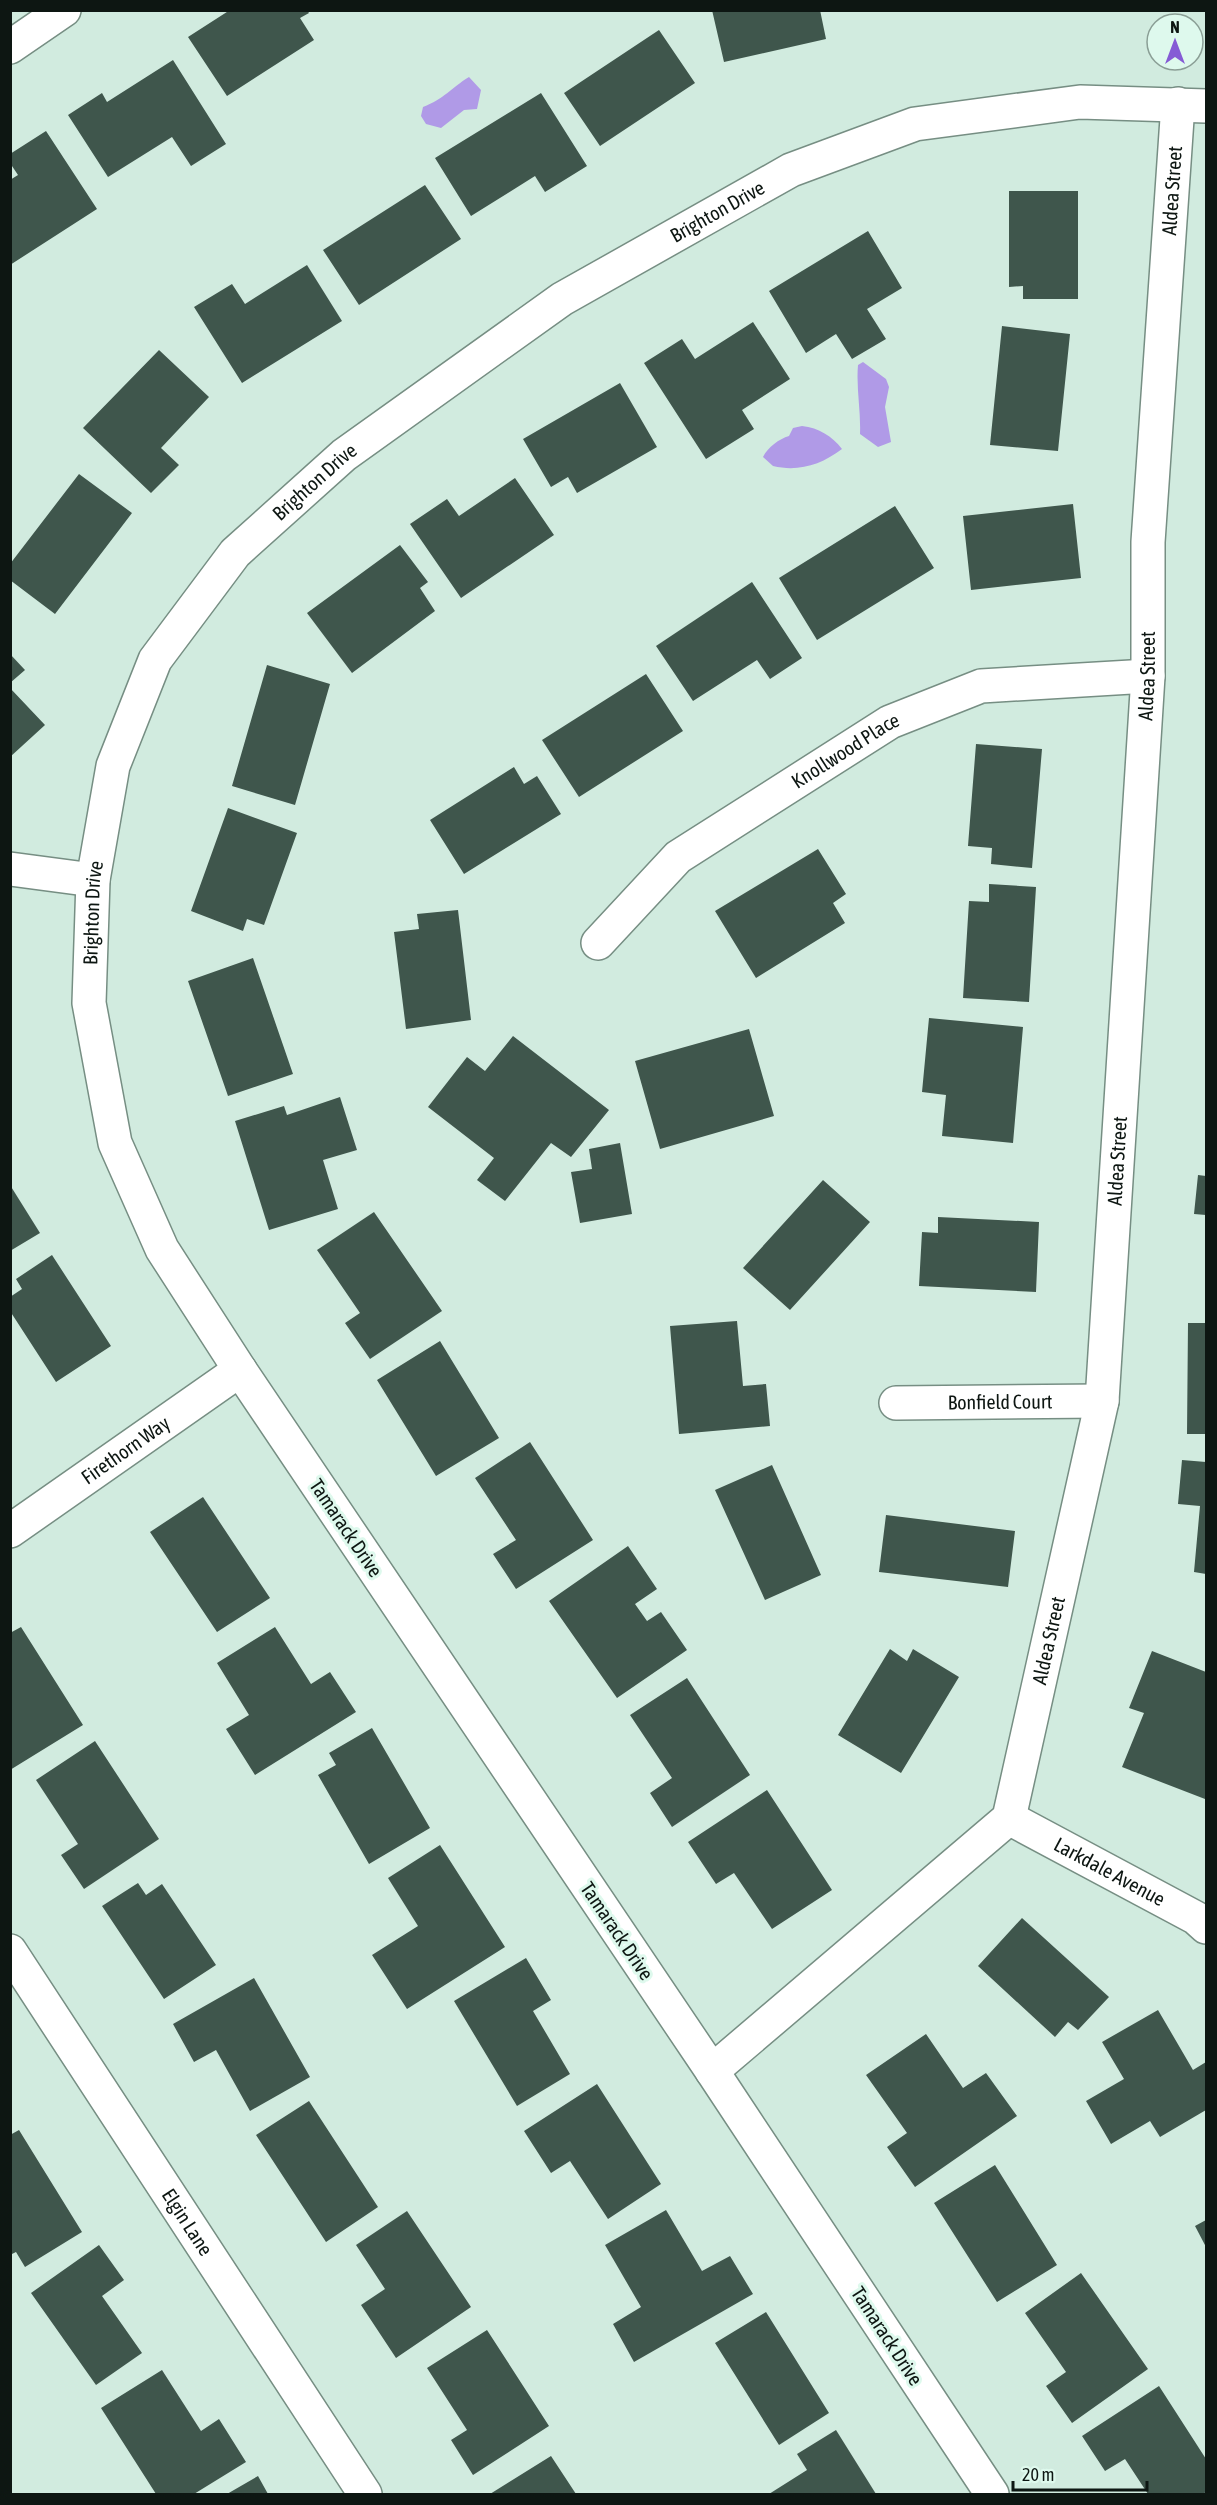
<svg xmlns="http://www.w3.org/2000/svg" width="1217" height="2505" font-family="'Asap Condensed',sans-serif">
<rect width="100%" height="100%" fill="#d1ebdf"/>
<path fill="#b09ae7" d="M469 77 481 90 477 109 464 110 441 128 426 124 421 116 423 107C444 99 451 88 469 77Z
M863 362 886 379 889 387 885 407 891 442 878 447 860 434C861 411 856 388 858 365Z
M802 426C819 428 832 436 842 449 821 465 798 472 773 466L763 457C768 447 779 439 789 436L793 428Z"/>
<path fill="#3f564c" d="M230 10H307L309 13 300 18 314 40 227 96 188 37Z
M712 10H820L826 39 724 62Z
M659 30 695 83 600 146 564 93Z
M173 60 226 144 191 166 172 137 108 177 68 115 102 93 107 102Z
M541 93 587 166 545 192 535 176 471 216 435 158Z
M46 131 97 209 10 265V180L18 175 10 163V154Z
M425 185 461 239 359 305 323 250Z
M1009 191H1078V299H1023V286L1009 287Z
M868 231 902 288 867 309 886 339 852 359 836 334 806 353 769 291Z
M307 265 342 321 242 383 194 307 232 284 245 304Z
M753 322 790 379 742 410 754 429 706 459 644 363 682 339 695 359Z
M1002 326 1070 334 1058 451 990 445Z
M159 350 209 397 161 448 179 465 151 493 83 428Z
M620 383 657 447 577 493 568 477 551 487 523 439Z
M79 474 132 513 55 614 10 580V564Z
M515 478 554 535 461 598 410 524 447 499 459 516Z
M1073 504 1081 578 971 590 963 516Z
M895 506 934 568 817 640 779 578Z
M400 545 428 582 420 588 435 611 352 673 307 613Z
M752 582 802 658 770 679 757 660 693 701 656 646Z
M10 654 25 670 10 683Z
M267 665 330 684 295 805 232 786Z
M646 674 683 731 579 797 542 740Z
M10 688 45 725 10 757Z
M976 744 1042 749 1032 868 991 864 992 848 968 846Z
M514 767 524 784 537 776 561 814 464 874 430 820Z
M228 808 297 833 264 925 247 919 243 931 191 911Z
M818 849 846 894 833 903 845 923 756 978 715 911Z
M989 884 1036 887 1029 1002 963 998 969 901 989 902Z
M458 910 471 1020 406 1029 394 932 419 929 417 914Z
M253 958 293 1074 228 1096 188 981Z
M929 1018 1023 1027 1013 1143 942 1136 946 1095 922 1092Z
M749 1029 774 1116 660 1149 635 1061Z
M513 1036 609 1110 571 1157 551 1143 505 1201 477 1180 494 1158 428 1107 467 1057 485 1071Z
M340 1097 357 1150 323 1160 338 1209 269 1230 235 1121 284 1106 287 1115Z
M620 1143 632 1214 580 1223 571 1172 592 1169 589 1149Z
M1198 1175 1206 1176V1215L1194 1214Z
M823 1180 870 1222 790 1310 743 1268Z
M10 1185 40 1233 10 1251Z
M374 1212 442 1311 370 1359 345 1323 360 1313 317 1250Z
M938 1217 1039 1222 1036 1292 919 1286 922 1232 938 1233Z
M52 1255 111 1346 56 1382 10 1311V1297L22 1289 16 1279Z
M737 1321 743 1386 766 1384 770 1426 679 1434 670 1326Z
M1188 1323H1206V1434H1187Z
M440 1341 499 1438 436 1476 377 1380Z
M530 1442 593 1540 516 1589 493 1554 516 1540 475 1478Z
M1182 1460 1206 1462V1574L1194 1572 1200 1506 1178 1504Z
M772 1465 821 1575 765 1600 715 1490Z
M203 1497 270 1598 217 1632 150 1532Z
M886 1515 1015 1531 1008 1587 879 1572Z
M628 1546 657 1589 635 1604 647 1621 661 1612 687 1650 617 1698 549 1601Z
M21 1627 83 1725 10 1770V1633Z
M275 1627 311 1684 330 1672 356 1712 255 1775 226 1729 249 1715 217 1663Z
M890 1649 907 1661 913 1649 959 1677 901 1773 838 1735Z
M1152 1651 1206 1672 1205 1799 1122 1767 1144 1713 1129 1708Z
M687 1678 750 1775 672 1827 650 1793 672 1778 630 1715Z
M372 1728 430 1828 369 1864 318 1775 336 1765 329 1753Z
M95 1741 159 1839 84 1889 61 1855 78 1844 36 1780Z
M767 1790 832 1890 772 1929 734 1873 716 1884 688 1842Z
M440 1845 505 1947 407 2009 372 1955 418 1926 388 1878Z
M138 1883 146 1895 162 1884 216 1965 164 1999 102 1906Z
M1022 1918 1109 1997 1078 2030 1068 2022 1055 2037 978 1966Z
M526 1958 551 2000 533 2011 570 2074 517 2106 454 2001Z
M254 1978 310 2077 250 2111 216 2050 194 2062 173 2024Z
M1158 2010 1193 2070 1206 2062V2110L1160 2137 1150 2121 1111 2144 1086 2101 1124 2079 1102 2042Z
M926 2034 963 2088 986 2073 1017 2116 915 2187 887 2147 907 2133 866 2075Z
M597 2084 661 2184 608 2219 570 2161 551 2173 524 2131Z
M309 2101 378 2207 326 2242 256 2135Z
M19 2130 82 2232 25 2267 16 2252 10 2255V2135Z
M995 2165 1057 2265 997 2302 934 2203Z
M666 2210 702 2271 730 2256 753 2294 634 2362 613 2324 641 2307 605 2245Z
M407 2211 471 2307 396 2358 361 2305 385 2289 356 2245Z
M1206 2220V2247L1195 2226Z
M99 2245 124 2280 102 2296 142 2353 96 2385 31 2293Z
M1081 2273 1148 2369 1072 2423 1046 2386 1066 2372 1025 2313Z
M766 2312 829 2413 779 2445 715 2343Z
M487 2330 549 2426 473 2475 451 2440 467 2430 427 2368Z
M162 2370 201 2431 219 2419 246 2462 194 2494H156L101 2408Z
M1159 2386 1206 2459V2492L1203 2494H1148L1125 2459 1105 2471 1082 2436Z
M836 2430 876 2494H769L807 2470 797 2454Z
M551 2456 576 2494H490Z
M258 2476 268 2494H227Z"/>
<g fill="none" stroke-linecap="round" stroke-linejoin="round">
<defs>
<g id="street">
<path d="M10 47 64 10"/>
<path d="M10 869 93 880"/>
<path id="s1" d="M598 943 678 857 890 722 981 686 1148 676"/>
<path id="s2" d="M896 1403 1102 1401"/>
<path id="s3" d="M10 1531 240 1370"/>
<path id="s4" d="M1009 1818 1196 1918 1206 1927"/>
<path id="s5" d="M10 1951 365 2494"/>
<path id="s6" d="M712 2071 1009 1818 1102 1401 1148 676V542L1178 104"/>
<path id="s7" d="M992 2494 712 2071 240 1370 162 1249 115 1143 89 1003 93 880 113 766 155 660 235 553 344 455 562 299 791 170 915 124 1080 102 1206 106"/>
</g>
</defs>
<use href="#street" stroke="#768e83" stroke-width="36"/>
<use href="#street" stroke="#fff" stroke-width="33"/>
</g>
<g text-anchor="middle" stroke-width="6" stroke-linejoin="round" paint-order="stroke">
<g font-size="20" fill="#0d1612" stroke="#def9ed">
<text dy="7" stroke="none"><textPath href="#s6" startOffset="2030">Aldea Street</textPath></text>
<text dy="7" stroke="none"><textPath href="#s7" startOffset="2834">Brighton Drive</textPath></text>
<text dy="7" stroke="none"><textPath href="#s7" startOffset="2348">Brighton Drive</textPath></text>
<text dy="7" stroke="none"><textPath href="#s6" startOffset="1544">Aldea Street</textPath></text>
<text dy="7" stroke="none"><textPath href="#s1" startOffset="316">Knollwood Place</textPath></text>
<text dy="7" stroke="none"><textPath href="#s7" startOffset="1845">Brighton Drive</textPath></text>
<text dy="7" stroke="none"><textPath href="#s6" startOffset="1058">Aldea Street</textPath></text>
<text dy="7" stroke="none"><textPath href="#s2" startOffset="104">Bonfield Court</textPath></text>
<text dy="7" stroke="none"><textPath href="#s3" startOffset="141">Firethorn Way</textPath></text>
<text transform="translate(346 1528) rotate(56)" y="7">Tamarack Drive</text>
<text dy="7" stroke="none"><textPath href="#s6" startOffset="572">Aldea Street</textPath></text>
<text dy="7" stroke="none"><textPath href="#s4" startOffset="114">Larkdale Avenue</textPath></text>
<text transform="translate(617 1931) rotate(56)" y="7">Tamarack Drive</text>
<text dy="7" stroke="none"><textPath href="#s5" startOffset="324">Elgin Lane</textPath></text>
<text transform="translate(887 2336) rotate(57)" y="7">Tamarack Drive</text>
</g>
</g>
<rect width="1217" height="2505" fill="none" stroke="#0d1612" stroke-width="24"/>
<g transform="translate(1175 42)"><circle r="28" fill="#def9ed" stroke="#8a9e95" stroke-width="1.5"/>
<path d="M0-4.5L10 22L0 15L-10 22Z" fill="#855bd5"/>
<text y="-9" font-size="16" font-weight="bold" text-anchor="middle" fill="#0d1612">N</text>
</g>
<path d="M1013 2481v9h134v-9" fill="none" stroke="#0d1612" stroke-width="3"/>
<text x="1022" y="2481" font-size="18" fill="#0d1612" stroke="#def9ed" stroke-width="4.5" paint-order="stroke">20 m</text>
</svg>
